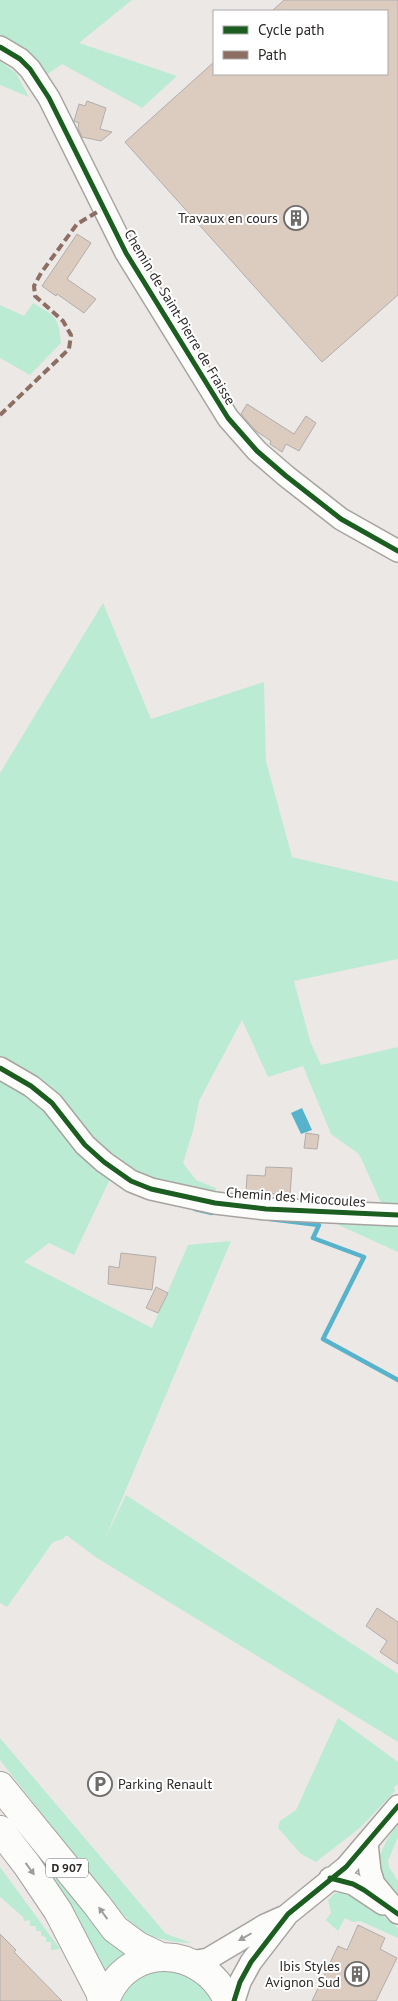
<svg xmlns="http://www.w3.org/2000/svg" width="398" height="2001" font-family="'PT Sans',sans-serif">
<rect width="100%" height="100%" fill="#ece8e6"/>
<path fill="#bcebd3" d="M0 0H132L79 43 177 76 142 108 62 64 45 76 0 41Z
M0 61 16 73 29 97 0 85Z
M33 303C55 316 59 317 61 343L30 375 0 358V305L24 316Z
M103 603 151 719 264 682 266 761 292 857 398 882V959L294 981 310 1041 321 1065 398 1047V1209H384L359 1154 331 1134 303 1066 268 1077 242 1020 199 1101 193 1131 183 1163 196 1180 216 1188 213 1199 128 1171 0 1063V773Z
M0 1075 42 1106 111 1177 74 1255 49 1243 24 1262 152 1328 188 1245 231 1241 105 1539 126 1495 398 1674V1742L97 1558 66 1535 63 1539 53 1542 7 1607 0 1603Z
M323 1218 398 1220V1252Z
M338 1718 398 1762V1784L394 1787 395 1791 361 1827 316 1862 301 1854 278 1828 280 1821 296 1810Z
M0 1738 166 1934 192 1943 174 1942 148 1936 136 1927 113 1905 0 1760Z
M17 1823 132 1955 104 1978 11 1829Z
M398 1824V1837L388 1861 389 1867 398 1881V1897C393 1892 385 1886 381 1879 371 1863 388 1837 398 1824Z
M0 1867 60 1949 51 1950V1942H46V1937L41 1936V1931H36V1926H30V1920L24 1921 23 1917 0 1897Z
M335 1893H348L357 1896 398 1928V1938L360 1921 353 1922 345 1918 338 1931 326 1920 331 1913 328 1900Z
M168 1969 198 1980 215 2001H116L142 1974Z"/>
<path fill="#56b3cb" d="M302 1108 312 1130 301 1134 291 1113Z"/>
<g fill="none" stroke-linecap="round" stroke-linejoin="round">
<path stroke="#56b3cb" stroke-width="4.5" d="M195 1209 212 1213
M270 1219 319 1225 313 1238 364 1257 323 1339 398 1380"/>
</g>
<path fill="#dcccc0" stroke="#b0adab" d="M284 0H398V295L322 362 125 142 214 62V74H387V11H272Z
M87 101 106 108 100 129 112 132 101 141 82 137 78 128 79 123 74 121 79 104 85 106Z
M77 234 91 243 67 279 96 299 84 313 57 294 56 296 42 286Z
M247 404 294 434 306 416 316 423 299 451 286 444 282 452 270 444 271 441 256 431 241 414Z
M306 1133 319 1135 317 1149 304 1148Z
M266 1167 292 1168 290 1195 246 1192 247 1175 265 1176Z
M121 1253 156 1257 152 1290 108 1284 109 1266 119 1268Z
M156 1287 168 1293 158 1313 146 1308Z
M377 1608 398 1622V1664L380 1652 387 1641 366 1626Z
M358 1925 385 1938 380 1949 397 1958 376 2001H312L338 1946 347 1950Z
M0 1934 16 1950 14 1952 62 2001H0Z"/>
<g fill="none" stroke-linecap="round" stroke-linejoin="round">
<defs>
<path id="minor" d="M0 47 20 59 30 69 49 98 126 253 228 418 257 451 286 476 341 519 398 551
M0 1068 31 1086 52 1103 85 1145 104 1162 131 1181 151 1189 215 1203 266 1209 398 1215
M367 1843 370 1871 374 1884 398 1913
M330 1878 353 1884 383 1904
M191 1962 208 1959 265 1925 283 1917
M234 2001 240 1982 251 1962 288 1914 346 1867 398 1806"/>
<path id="major" d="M0 1786 97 1905 115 1929 138 1946 161 1957
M0 1830 27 1865 58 1911 100 1992 102 2001
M105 2001C127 1940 204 1945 228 2001"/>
</defs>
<use href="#minor" stroke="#a7a3a1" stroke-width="24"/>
<use href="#major" stroke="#a7a3a1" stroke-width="30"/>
<use href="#minor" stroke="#fcfcfb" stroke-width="21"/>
<use href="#major" stroke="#fcfcfb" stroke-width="28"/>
<path stroke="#8d6e63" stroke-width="4" stroke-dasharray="8 4" stroke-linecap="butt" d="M0 415 69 349 71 335 63 321 35 296 34 286 41 273 77 224 104 208"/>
<defs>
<path id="cycleway" d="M0 47 20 59 30 69 49 98 126 253 228 418 257 451 286 476 341 519 398 551
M0 1068 31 1086 52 1103 85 1145 104 1162 131 1181 151 1189 215 1203 266 1209 398 1215
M330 1878 353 1884 364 1890 398 1914
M234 2001 240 1982 251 1962 288 1914 346 1867 398 1806"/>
</defs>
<use href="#cycleway" stroke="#fff" stroke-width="8"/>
<use href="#cycleway" stroke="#1b5e20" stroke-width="5"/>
</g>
<defs><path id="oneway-solid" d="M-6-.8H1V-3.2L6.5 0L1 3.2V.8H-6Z" transform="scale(1.25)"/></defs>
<g fill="#9e9d9c">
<use href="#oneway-solid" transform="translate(30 1869) rotate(54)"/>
<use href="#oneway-solid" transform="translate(103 1913) rotate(-126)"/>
<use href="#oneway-solid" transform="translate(245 1937) rotate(150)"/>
</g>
<defs>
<symbol id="building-ring" viewBox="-11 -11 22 22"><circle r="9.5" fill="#fff" stroke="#6f6c6a" stroke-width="1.5"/><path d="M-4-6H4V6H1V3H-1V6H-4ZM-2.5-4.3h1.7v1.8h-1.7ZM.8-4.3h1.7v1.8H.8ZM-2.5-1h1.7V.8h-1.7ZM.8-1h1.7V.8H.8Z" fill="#6f6c6a"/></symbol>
<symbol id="parking-ring" viewBox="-11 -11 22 22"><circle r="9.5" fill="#fff" stroke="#6f6c6a" stroke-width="1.5"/><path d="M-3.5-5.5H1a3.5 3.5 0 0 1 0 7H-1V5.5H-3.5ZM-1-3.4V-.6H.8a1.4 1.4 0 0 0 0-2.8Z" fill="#6f6c6a"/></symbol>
</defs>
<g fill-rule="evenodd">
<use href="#building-ring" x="282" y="204" width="28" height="28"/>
<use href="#parking-ring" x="86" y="1770" width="28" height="28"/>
<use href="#building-ring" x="343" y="1960" width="28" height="28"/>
</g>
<g text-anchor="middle" stroke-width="4" stroke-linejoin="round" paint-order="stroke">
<rect fill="#fff" stroke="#6b6968" stroke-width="1" x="46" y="1858.5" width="42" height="19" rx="4"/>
<g font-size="12" font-weight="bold" fill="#2c2927">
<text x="67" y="1872">D 907</text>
</g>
<g font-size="14" fill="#2c2927" stroke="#fff" text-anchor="end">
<text x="278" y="223">Travaux en cours</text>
<text x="118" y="1789" text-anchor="start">Parking Renault</text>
<text x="340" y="1971">Ibis Styles<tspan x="340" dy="16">Avignon Sud</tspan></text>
</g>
<g font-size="14" fill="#2c2927" stroke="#fff">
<text transform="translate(180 317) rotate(59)" y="5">Chemin de Saint-Pierre de Fraisse</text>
<text transform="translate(296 1197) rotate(4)" y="5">Chemin des Micocoules</text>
</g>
</g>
<rect x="213" y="10" width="175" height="65" fill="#ffffff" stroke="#aba9a9"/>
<rect x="223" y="26" width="25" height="8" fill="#1b5e20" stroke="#aba9a9"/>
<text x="258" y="35" font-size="15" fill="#2c2927">Cycle path</text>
<rect x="223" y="51" width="25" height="8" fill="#8d6e63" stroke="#aba9a9"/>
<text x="258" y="60" font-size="15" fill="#2c2927">Path</text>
</svg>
